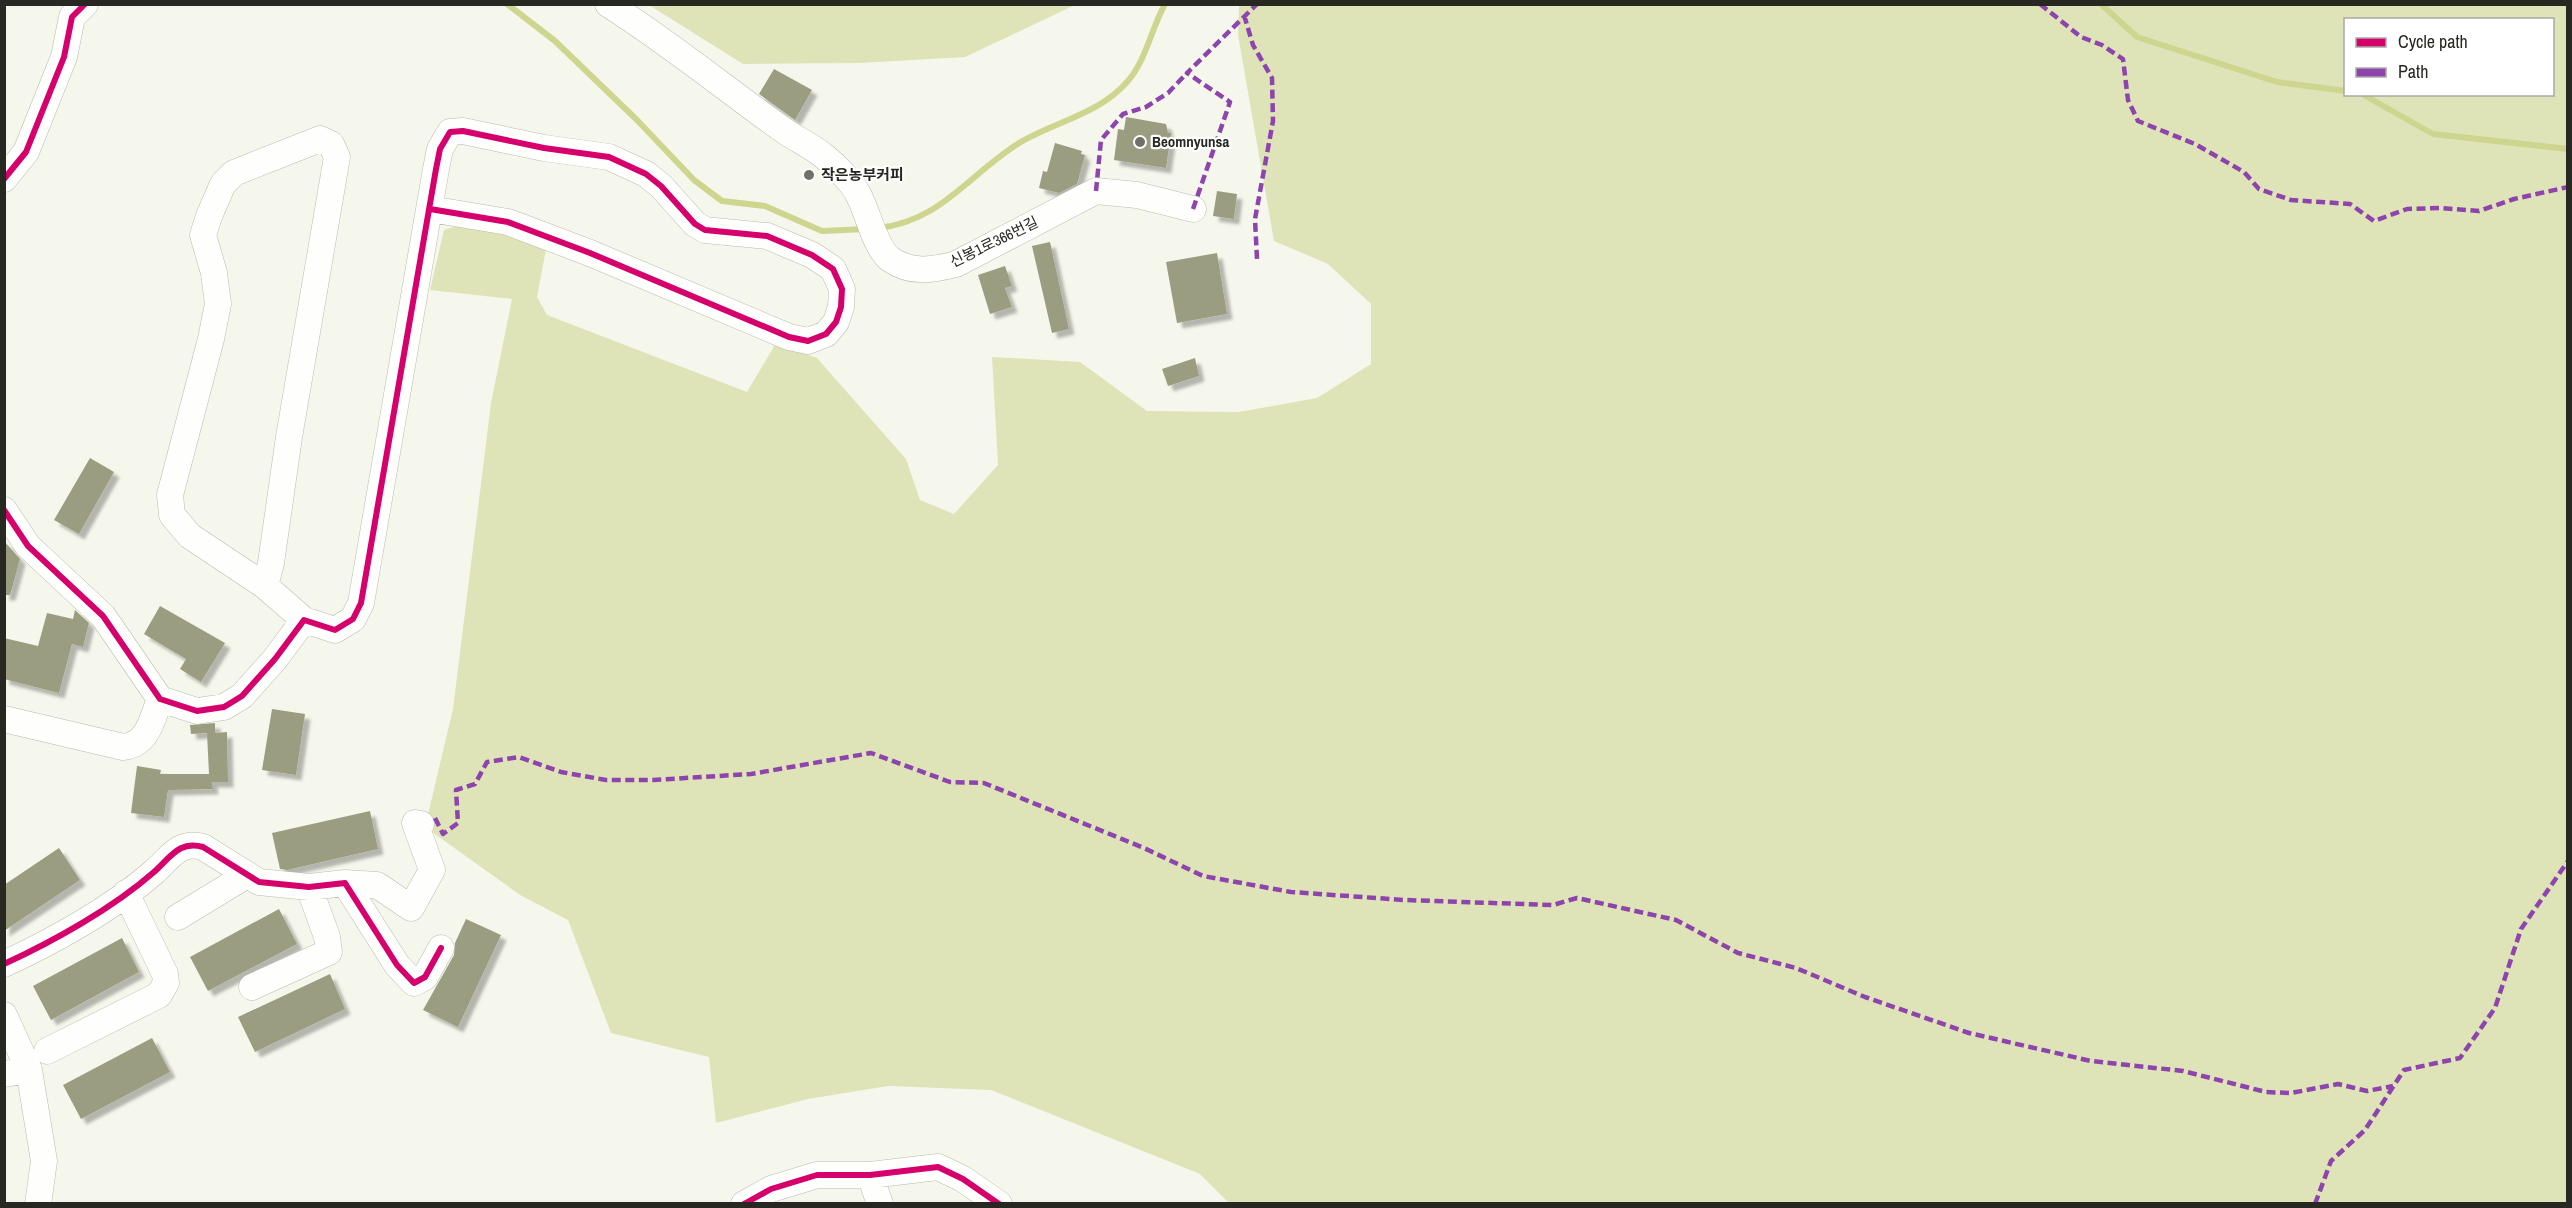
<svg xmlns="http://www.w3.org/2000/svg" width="2572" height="1208" font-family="'Archivo Narrow','Noto Sans KR',sans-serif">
<defs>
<filter id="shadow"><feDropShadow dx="5.5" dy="5.5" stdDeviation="1.5" flood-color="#0004"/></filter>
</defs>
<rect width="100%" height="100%" fill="#f6f7ec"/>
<path fill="#dfe4b8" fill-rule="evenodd" d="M649 5 1075 4V5L965 57 860 63 743 64Z
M1239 5H2567V1203L1230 1204 1200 1174 991 1090 888 1086 808 1099 716 1123 709 1057 611 1033 568 920 520 895 425 827 453 709 491 403 512 299 430 290 444 230C479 215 513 235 546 249L537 297 547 315 747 392 776 343 817 358 906 459 920 500 954 514 998 465 992 357 1080 362 1147 411 1239 412 1317 398 1371 364V304L1328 264 1274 241 1238 35ZM2346 20H2552V94H2346Z"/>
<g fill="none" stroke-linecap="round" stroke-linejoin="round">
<path stroke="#ced58e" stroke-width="6" d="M507 4 555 41 637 120 694 180 722 201 765 206 822 231 865 229
M2101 4 2137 37 2277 82 2346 91
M2362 94 2433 134 2568 149
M878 228C939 222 968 176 1016 145 1052 122 1097 116 1127 82 1146 61 1151 29 1165 4"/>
</g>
<path fill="#9b9d81" filter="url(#shadow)" d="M774 69 812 90 795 120 759 94Z
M1126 117 1166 124 1168 133H1171L1166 168 1114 160 1118 129 1124 130Z
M1055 143 1082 151 1081 154 1085 155 1077 184 1059 193 1039 188 1043 171 1047 172Z
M1217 191 1237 194 1234 219 1213 216Z
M1050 242 1069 329 1052 333 1032 246Z
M1217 253 1227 314 1177 323 1166 262Z
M1005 266 1012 286 1005 288 1012 307 990 314 978 275Z
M1195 358 1199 376 1168 386 1162 369Z
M90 458 114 472 79 534 54 520Z
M4 541 20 559 10 595H4Z
M160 606 225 643 201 682 180 669 186 659 144 634Z
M75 610 89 623 83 647 72 644 59 693 4 679V638L38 646 47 613 73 619Z
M272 709 305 714 296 775 262 770Z
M215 723V733L227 732 228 782H212L213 789 168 790 164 817 131 813 137 766 161 770 160 774H209L207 733 191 734 190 725Z
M370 811 378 849 287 870 280 869 272 833Z
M59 848 80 880 4 931V885Z
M279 909 297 944 208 991 190 957Z
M466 919 501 935 458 1027 423 1010 454 955 455 943Z
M122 938 139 972 51 1020 33 986Z
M330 974 345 1009 255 1052 238 1017Z
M152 1038 170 1072 81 1119 63 1085Z"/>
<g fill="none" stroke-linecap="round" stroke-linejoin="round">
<defs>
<path id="minor" d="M608 4C668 42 722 86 779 127 793 138 811 145 825 157 836 166 852 182 858 194 868 212 875 248 890 259 911 274 933 270 956 264L1096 191 1137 195 1193 209
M4 179 26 152 64 57 72 17 85 4
M4 510 28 546 103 616 160 699 197 711 224 707 242 696 275 659 304 620 335 630 353 619 361 603 436 169 440 149 450 132 463 131 544 148 609 157 646 174 661 186 695 224 705 230 767 236 812 255 833 269 842 289 841 307 836 322 826 334 808 341 789 337 590 253 508 222 430 209
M265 586 271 563 289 437 337 157 331 144 320 139 234 173 223 184 209 216 203 235 214 273 218 304 211 339 170 495 172 515 190 536 265 586 304 620
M4 719 123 747C148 745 152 719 160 699
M345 883 377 885 411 908 432 870 415 823 421 824
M178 917 247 875
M4 964C54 941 113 908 154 872 170 858 179 840 203 847L259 882 309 887 345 883 397 965 414 983 425 977 441 948
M252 987 329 952 327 937 309 887
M4 1015 29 1070 44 1161 38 1204
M47 1051 159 995 166 983 165 974 126 893
M4 1074 29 1070
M870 1175 880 1204
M744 1204 771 1189 817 1175H870L938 1167 963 1179 999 1204"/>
</defs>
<use href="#minor" stroke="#babab2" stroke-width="27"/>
<use href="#minor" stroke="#fefefc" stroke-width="26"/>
<path stroke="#8e44ad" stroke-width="4.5" stroke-dasharray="9 4.5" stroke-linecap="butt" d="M2040 4 2081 37 2102 45 2123 59 2128 100 2138 121 2195 144 2244 172 2259 189 2291 200 2350 204 2374 221 2407 209 2441 208 2479 211 2514 199 2568 187
M1244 15 1253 45 1272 78 1273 121 1255 219 1257 259
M1096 191 1101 140 1123 114 1146 107 1168 93 1187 73
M1193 209 1230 102 1187 73 1257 4
M435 818 443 834 458 823 456 790 475 784 487 762 519 757 561 772 606 780H653L751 774 871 753 950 782 984 783 1144 848 1203 876 1291 892 1404 900 1553 905 1577 898 1676 920 1738 953 1796 968 1865 997 1969 1033 2091 1061 2183 1071 2266 1092 2291 1093 2338 1084 2367 1091 2393 1086
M2315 1204 2331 1161 2365 1130 2404 1070 2460 1058 2495 1008 2521 929 2568 861"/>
<defs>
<path id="cycleway" d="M4 179 26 152 64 57 72 17 85 4
M4 510 28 546 103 616 160 699 197 711 224 707 242 696 275 659 304 620 335 630 353 619 361 603 436 169 440 149 450 132 463 131 544 148 609 157 646 174 661 186 695 224 705 230 767 236 812 255 833 269 842 289 841 307 836 322 826 334 808 341 789 337 590 253 508 222 430 209
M4 964C54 941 113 908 154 872 170 858 179 840 203 847L259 882 309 887 345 883 397 965 414 983 425 977 441 948
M744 1204 771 1189 817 1175H870L938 1167 963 1179 999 1204"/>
</defs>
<use href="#cycleway" stroke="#fff" stroke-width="10"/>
<use href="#cycleway" stroke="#d6006c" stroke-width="6"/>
</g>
<g fill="#6f7068" stroke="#fff" stroke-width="2">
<circle cx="1140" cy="142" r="6"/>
<circle cx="809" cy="175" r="6"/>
</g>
<g text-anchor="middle" stroke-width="4.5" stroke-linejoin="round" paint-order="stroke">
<g font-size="15" font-weight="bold" fill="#272821" stroke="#fff" text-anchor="start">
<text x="1152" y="147">Beomnyunsa</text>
<text x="821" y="180">작은농부커피</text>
</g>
<g font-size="15" fill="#272821" stroke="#fff">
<text transform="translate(994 242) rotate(-26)" y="5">신봉1로366번길</text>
</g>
</g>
<rect width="2572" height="1208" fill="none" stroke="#272821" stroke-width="12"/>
<rect x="2344" y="18" width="210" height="78" fill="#ffffff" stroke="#a9a9a6" stroke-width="1.5"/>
<rect x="2356" y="38" width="30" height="9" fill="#d6006c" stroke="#a9a9a6" stroke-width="1.5"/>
<text x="2398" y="48" font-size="18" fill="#272821">Cycle path</text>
<rect x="2356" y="68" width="30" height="9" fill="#8e44ad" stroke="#a9a9a6" stroke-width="1.5"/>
<text x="2398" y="78" font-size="18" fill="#272821">Path</text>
</svg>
